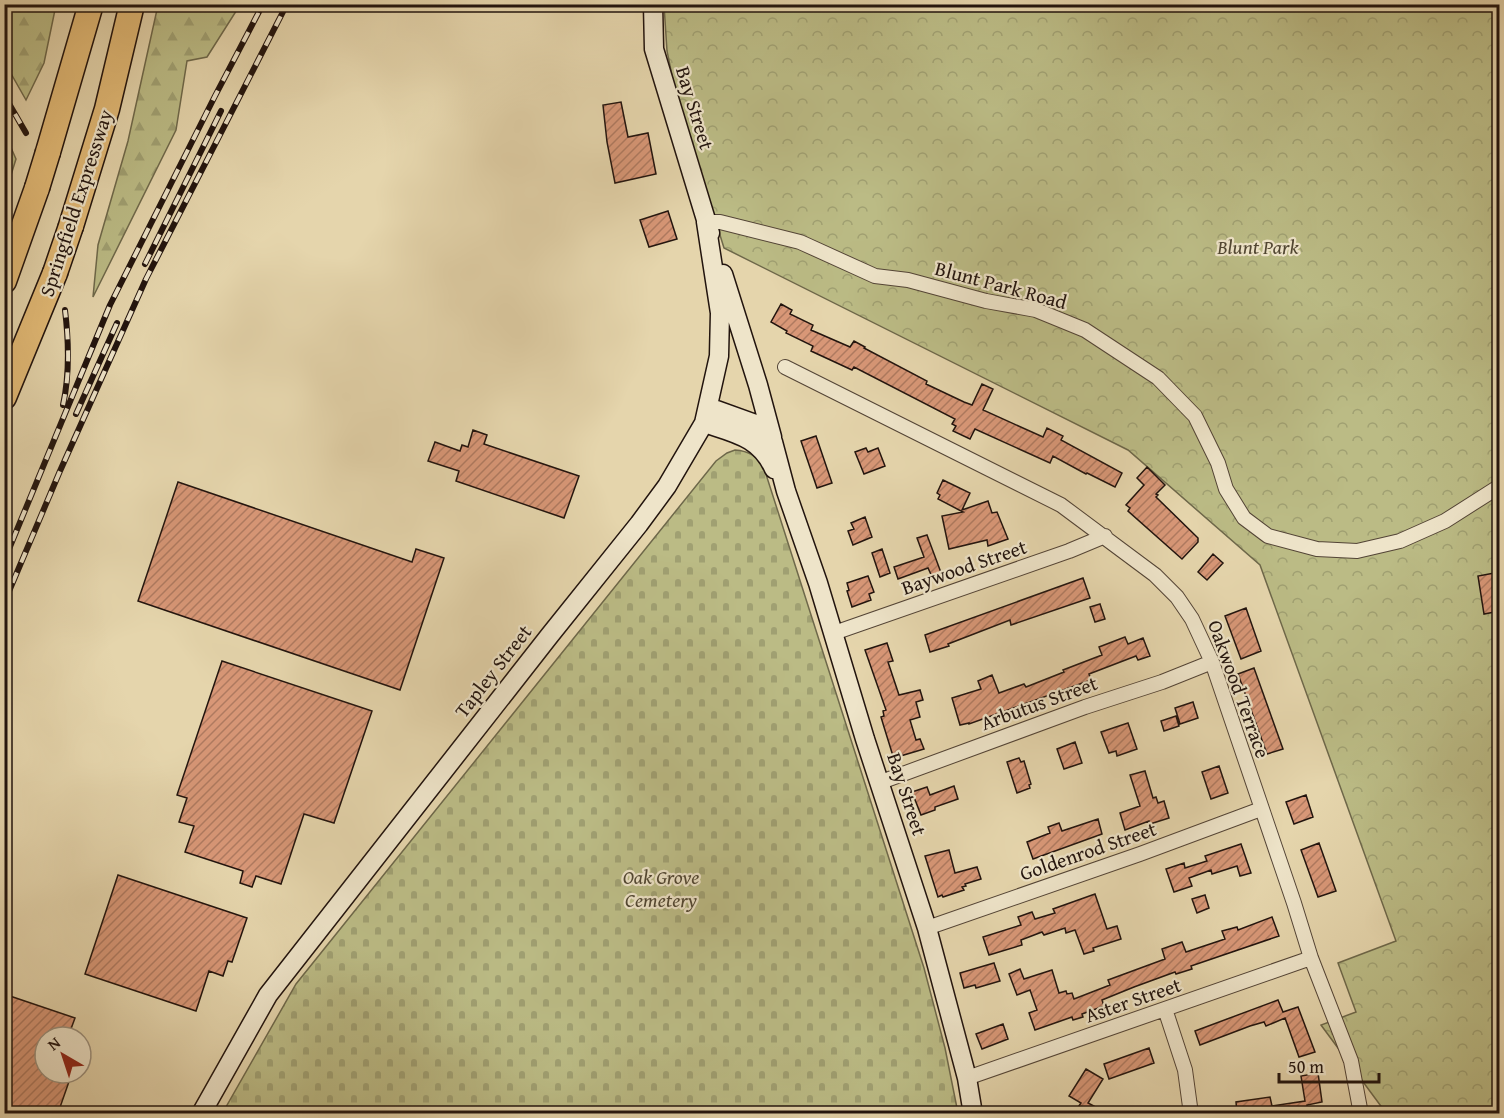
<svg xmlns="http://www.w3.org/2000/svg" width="1504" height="1118" font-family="'Gentium Book Plus',serif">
<defs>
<pattern id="forest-firs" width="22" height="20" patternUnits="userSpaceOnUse" patternTransform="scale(1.5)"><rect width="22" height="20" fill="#bbbb85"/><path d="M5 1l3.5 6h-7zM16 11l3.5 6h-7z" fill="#a0a072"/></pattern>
<pattern id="cemetery-stones" width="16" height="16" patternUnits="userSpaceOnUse" patternTransform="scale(1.5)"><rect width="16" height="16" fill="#bbbb85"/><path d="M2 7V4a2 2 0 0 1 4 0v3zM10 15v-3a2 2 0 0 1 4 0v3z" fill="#a0a072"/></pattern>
<pattern id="park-crowns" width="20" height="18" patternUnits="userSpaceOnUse" patternTransform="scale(1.5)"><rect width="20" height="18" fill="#bbbb85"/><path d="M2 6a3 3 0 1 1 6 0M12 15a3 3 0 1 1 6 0" fill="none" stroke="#a0a072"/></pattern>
<pattern id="building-hatch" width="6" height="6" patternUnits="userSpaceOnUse" patternTransform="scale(1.5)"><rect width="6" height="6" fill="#d89777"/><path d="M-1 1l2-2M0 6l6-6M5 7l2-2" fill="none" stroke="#af7a60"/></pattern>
</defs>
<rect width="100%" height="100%" fill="#e5d5ac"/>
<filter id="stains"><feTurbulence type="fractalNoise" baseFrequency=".00333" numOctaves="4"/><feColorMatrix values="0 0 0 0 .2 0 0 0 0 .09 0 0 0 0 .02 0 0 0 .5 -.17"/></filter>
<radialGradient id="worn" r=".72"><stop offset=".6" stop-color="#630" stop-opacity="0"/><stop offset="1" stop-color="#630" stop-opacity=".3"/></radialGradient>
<path fill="url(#forest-firs)" stroke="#6e684a" stroke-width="1.5" d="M5 5H56L44 63 26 100 5 63Z
M158 5H240L207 57 187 61 176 130 93 297 98 245 128 141Z
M5 134 16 159 5 194 4 136Z"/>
<path fill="url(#cemetery-stones)" stroke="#6e684a" stroke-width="1.5" d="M735 450C749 451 757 456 764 468L924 968 945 1048 958 1113 222 1114 296 984 716 461 727 453Z"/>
<path fill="url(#park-crowns)" stroke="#6e684a" stroke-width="1.5" d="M664 5H1499V1113H1386L1321 1025 1356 1012 1338 963 1396 941 1260 565 1128 450 724 248 675 90 667 51Z"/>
<path fill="url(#building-hatch)" stroke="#22140e" stroke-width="1.5" d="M621 102 628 137 648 133 656 174 615 183 607 142 603 105Z
M668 211 677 239 649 247 640 220Z
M781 304 792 310 790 314 813 325 811 330 850 347 854 341 865 347 864 348 927 381 926 384 964 402 972 405 982 384 993 389 983 410 1043 437 1047 428 1063 436 1061 440 1122 473 1115 487 1087 473 1086 474 1053 456 1050 463 975 429 970 439 953 431 956 426 952 424 955 419 854 367 852 370 811 351 813 346 786 333 787 331 771 322Z
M473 430 487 435 484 444 579 476 564 518 456 481 459 471 428 461 435 442 460 451 462 445 468 447Z
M816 436 832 483 817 488 801 441Z
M866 448 868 452 878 448 885 466 864 474 855 452Z
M1147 467 1165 485 1156 494 1158 495 1156 497 1198 538V542L1182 559 1128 511 1130 508 1126 505 1144 485 1137 478Z
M943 480 970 493 962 510 988 501 992 513 997 512 1008 539 988 546 987 540 949 549 942 516 963 512 938 499 940 495 937 493Z
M178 482 412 562 416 549 444 558 400 690 138 601Z
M865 517 872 537 853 545 848 531 854 529 851 523Z
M927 535 943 578 934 581 928 568 898 579 894 567 924 557 917 538Z
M882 549 890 573 880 577 872 553Z
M1213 554 1223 563 1207 580 1198 572Z
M1500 572V611L1484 614 1478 576Z
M868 576 874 592 869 594 871 600 852 607 847 591 849 590 847 583Z
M1083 578 1090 598 1011 625 1010 620 948 644 949 646 930 652 925 635Z
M1100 604 1105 619 1095 622 1090 607Z
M1246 608 1261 651 1241 659 1225 616Z
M1125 637 1128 644 1143 638 1150 656 1138 660 1136 656 1089 674 1091 680 969 724V723L960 725 952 698 981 689 978 681 992 675 999 693 1024 684 1026 687 1064 672 1063 670 1102 655 1099 647Z
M887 643 893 661 888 662 899 695 920 690 923 700 916 702 920 717 910 720 916 740 920 739 924 749 897 757 896 755 893 756 884 727 881 717 884 716 883 711 886 710 865 650Z
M222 661 372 711 334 823 304 814 281 884 256 876 252 887 240 883 243 871 185 852 194 826 179 822 187 798 177 795Z
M1254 668 1283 749 1267 754 1238 674Z
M1193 702 1198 718 1180 724 1175 708Z
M1176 716 1179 726 1164 731 1161 721Z
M1128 723 1137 749 1117 756 1116 751 1109 753 1101 732Z
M1075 742 1082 763 1064 769 1057 749Z
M1019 758 1021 762 1024 761 1031 784 1029 785 1030 788 1017 793 1007 762Z
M1219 766 1228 793 1211 799 1202 772Z
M1145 771 1153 798 1156 797 1158 803 1164 801 1169 818 1150 824 1149 821 1125 830 1120 813 1140 806 1130 775Z
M954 786 958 799 935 807V810L921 815 912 792 927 787 930 795Z
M1306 795 1313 817 1294 824 1286 802Z
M1098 819 1102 834 1033 859 1027 842 1050 833 1048 827 1059 823 1062 831Z
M1319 843 1336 891 1318 897 1301 850Z
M1241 844 1251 873 1240 876 1237 866 1212 874 1211 870 1189 878 1192 886 1174 892 1166 869 1184 863 1185 868 1207 861 1205 856Z
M949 850 955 873 977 867 981 879 965 884 966 886 962 887 964 890 943 897 942 895 938 897 925 856Z
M118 875 247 918 232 962 228 961 223 976 209 971 196 1011 85 974Z
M1095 894 1107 929 1117 926 1121 939 1093 948 1094 951 1084 954 1075 930 1066 933 1065 928 1044 935 1042 932 1021 940 1022 945 989 955 983 937 1021 925 1018 917 1032 912 1035 919 1055 913 1053 909Z
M1205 895 1209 908 1197 913 1192 899Z
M1272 917 1279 936 1191 966 1192 969 1176 974 1175 972 1134 987 1102 1000 1104 1006 1082 1014 1083 1017 1073 1020 1072 1017 1035 1030 1029 1013 1037 1010 1030 990 1017 995 1009 974 1020 969 1024 979 1052 970 1059 993 1066 991 1067 994 1072 993 1074 999 1110 985 1108 980 1165 959 1162 949 1182 942 1186 952 1225 939 1222 931 1237 927 1238 930Z
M994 963 1000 981 976 988 975 985 964 988 960 973Z
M4 994 75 1018 68 1037H45V1073H72L58 1113H4Z
M1278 1000 1283 1012 1298 1007 1315 1052 1299 1057 1285 1018 1266 1026 1264 1022 1250 1026 1200 1045 1195 1031Z
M1003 1024 1008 1039 982 1049 976 1034Z
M1149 1048 1154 1063 1109 1079 1104 1064Z
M1086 1069 1103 1079 1088 1103 1107 1113H1074L1081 1103 1069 1096Z
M1318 1073 1322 1102 1307 1105 1308 1113H1237L1236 1102 1270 1097 1272 1106 1305 1101 1301 1076Z"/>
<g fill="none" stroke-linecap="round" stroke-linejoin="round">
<defs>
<path id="minor" d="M706 222H720L800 242 875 276 908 280 986 301 1036 310 1085 330 1158 378 1195 416 1218 463 1226 489 1244 518 1268 536 1317 549 1357 551 1400 541 1445 521 1500 486
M785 367 1061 505 1155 575 1177 597 1192 619 1212 662 1294 903 1311 958 1351 1061 1361 1114
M834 633 1069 551 1105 536
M881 782 1085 707 1162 682 1212 662
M927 928 1140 854 1261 809
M1165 1009 1185 1070 1191 1114
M967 1078 1311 958"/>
<path id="secondary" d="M653 4 654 49 710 233
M723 274 758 385 772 437
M708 407 761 426 773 442 786 491 818 583 865 739 927 928 967 1078 973 1114
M704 423C734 433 760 437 774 469
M201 1114 268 995 550 635 639 524 667 486 704 423 719 356 720 313 706 222"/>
<path id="motorway" d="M48 152 91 4
M71 226 107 109 132 4
M4 281 37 188
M4 397 55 273"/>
</defs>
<use href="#minor" stroke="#534436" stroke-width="16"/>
<use href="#secondary" stroke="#22140e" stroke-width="21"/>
<use href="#motorway" stroke="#22140e" stroke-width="27"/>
<use href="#minor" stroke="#eee4c9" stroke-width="14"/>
<use href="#secondary" stroke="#eee4c9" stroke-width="18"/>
<use href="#motorway" stroke="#e2ba76" stroke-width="24"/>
<defs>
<path id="rail" d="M4 95 26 133
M145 264 221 111
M63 405C70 373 69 343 65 310
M76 414 117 323
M4 561 110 305 215 96 263 4
M4 603 60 471 146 279 287 4"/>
</defs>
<use href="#rail" stroke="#22140e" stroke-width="6"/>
<use href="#rail" stroke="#eee4c9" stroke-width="4" stroke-dasharray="11" stroke-linecap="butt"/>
<defs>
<path id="motorway-bridge" d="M37 188 48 152
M55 273 71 226"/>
</defs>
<use href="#motorway-bridge" stroke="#22140e" stroke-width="27" stroke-linecap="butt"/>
<use href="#motorway-bridge" stroke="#e2ba76" stroke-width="24"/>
</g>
<g text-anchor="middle" stroke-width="4.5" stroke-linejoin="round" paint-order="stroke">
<g font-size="20" fill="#22140e" stroke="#eee4c9">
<text transform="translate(695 108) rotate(73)" y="7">Bay Street</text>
<text transform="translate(76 203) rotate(-72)" y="7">Springfield Expressway</text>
<text transform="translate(1001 285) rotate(15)" y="7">Blunt Park Road</text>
<text transform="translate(964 567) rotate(-19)" y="7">Baywood Street</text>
<text transform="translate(493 671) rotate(-52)" y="7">Tapley Street</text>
<text transform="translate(1239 689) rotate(70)" y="7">Oakwood Terrace</text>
<text transform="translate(1039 703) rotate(-20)" y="7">Arbutus Street</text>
<text transform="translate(907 794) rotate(72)" y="7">Bay Street</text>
<text transform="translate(1088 851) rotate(-19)" y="7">Goldenrod Street</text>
<text transform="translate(1133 1000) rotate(-19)" y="7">Aster Street</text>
</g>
<g font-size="20" font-style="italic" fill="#504632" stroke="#eee4c9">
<text x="1258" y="254">Blunt Park</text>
<text x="661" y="884">Oak Grove<tspan x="661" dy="23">Cemetery</tspan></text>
</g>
</g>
<rect width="1504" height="1118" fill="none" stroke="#e5d5ac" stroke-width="24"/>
<rect x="6" y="6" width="1492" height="1106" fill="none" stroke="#22140e" stroke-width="3"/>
<rect x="12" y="12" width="1480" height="1094" fill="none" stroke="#22140e" stroke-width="1.5"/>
<g transform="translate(63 1055) rotate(321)"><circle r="28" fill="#eee4c9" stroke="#9c917e" stroke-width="1.5"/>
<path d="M0-4.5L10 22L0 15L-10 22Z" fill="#8f2418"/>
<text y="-9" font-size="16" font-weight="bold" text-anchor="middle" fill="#22140e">N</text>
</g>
<path d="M1279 1073v9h100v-9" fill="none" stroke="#22140e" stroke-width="3"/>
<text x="1288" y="1073" font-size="18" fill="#22140e" stroke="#eee4c9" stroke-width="4.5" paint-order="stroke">50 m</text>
<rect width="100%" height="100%" filter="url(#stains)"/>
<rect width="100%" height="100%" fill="url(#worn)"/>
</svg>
